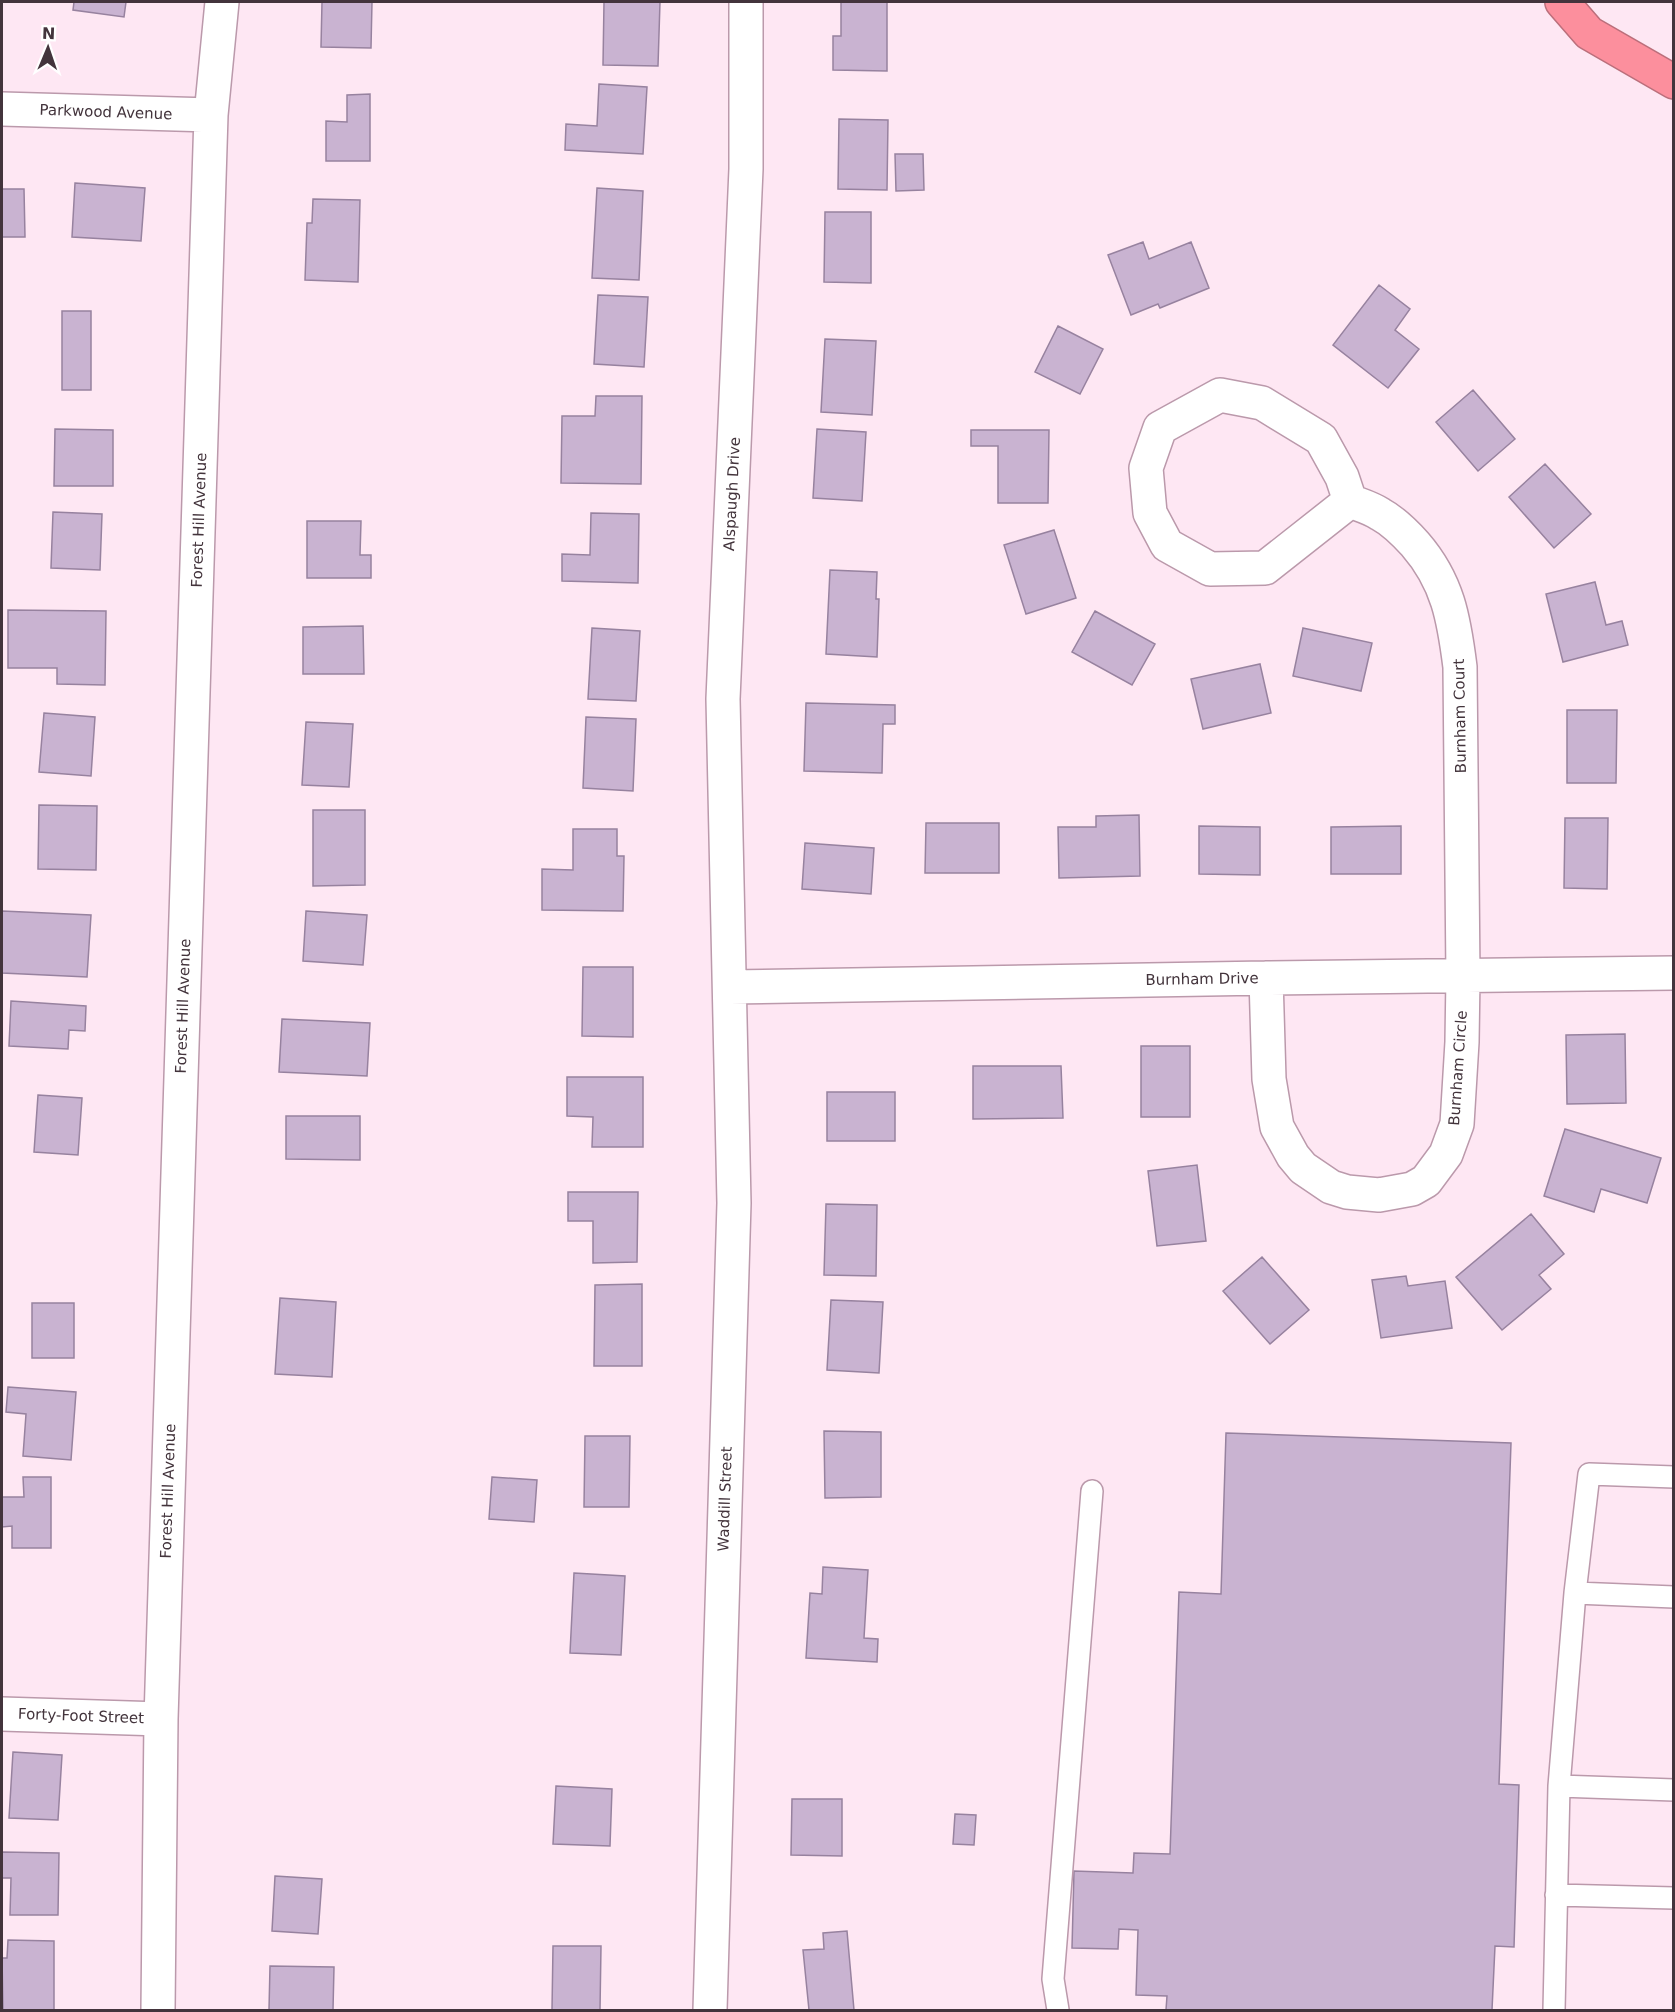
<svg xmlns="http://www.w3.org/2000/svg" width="1675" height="2012" font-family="'DejaVu Sans',sans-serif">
<rect width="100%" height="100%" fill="#fee7f3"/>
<path fill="#c9b3d1" stroke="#97829f" stroke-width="1.5" d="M74 2H126L124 17 73 10Z
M322 2H372L371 48 321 47Z
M604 2H660L658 66 603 65Z
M841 2H887V71L833 70V36H841Z
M599 84 647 87 643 154 565 150 566 124 597 126Z
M370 94V161H326V121L347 122V95Z
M839 119 888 120 887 190 838 189Z
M895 154H923L924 190 896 191Z
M75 183 145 188 141 241 72 237Z
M597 188 643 191 639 280 592 278Z
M2 189H24L25 237H2Z
M313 199 360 200 358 282 305 280 307 223H312Z
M825 212H871V283L824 282Z
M1143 242 1149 259 1191 242 1209 288 1160 308 1158 304 1131 315 1108 255Z
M1379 285 1410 309 1395 330 1419 349 1388 388 1333 345Z
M598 295 648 297 644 367 594 364Z
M62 311H91V390H62Z
M1058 326 1103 349 1080 394 1035 372Z
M825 339 876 341 872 415 821 412Z
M1473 390 1515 439 1478 471 1436 422Z
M596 396H642L641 484 561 483 562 416H595Z
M55 429 113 430V486H54Z
M817 429 866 432 862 501 813 498Z
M971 430H1049L1048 503H998V446H971Z
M1545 464 1591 514 1554 548 1509 497Z
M53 512 102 514 100 570 51 568Z
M591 513 639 514 638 583 562 581V554L590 555Z
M307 521H361L360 555H371V578H307Z
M1054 530 1076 598 1026 614 1004 545Z
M830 570 877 572 876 599H879L877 657 826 654Z
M1595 582 1606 625 1622 621 1628 645 1563 662 1546 594Z
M8 610 106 611 105 685 57 684V668H8Z
M1095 611 1155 644 1132 685 1072 652Z
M363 626 364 674H303V627Z
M592 628 640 631 636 701 588 699Z
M1303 628 1372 643 1361 691 1293 676Z
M1260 664 1271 713 1203 729 1191 679Z
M806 703 895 705V724H883L882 773 804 771Z
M1567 710H1617L1616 783H1567Z
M44 713 95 717 91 776 39 772Z
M586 717 636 719 633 791 583 788Z
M306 722 353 724 349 787 302 785Z
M39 805 97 806 96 870 38 869Z
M313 810H365V885L313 886Z
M1139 815 1140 876 1059 878 1058 827H1096V816Z
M1565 818H1608L1607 889 1564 888Z
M926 823H999V873H925Z
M1199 826 1260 827V875L1199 874Z
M1401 826V874H1331V827Z
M573 829H617V856H624L623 911 542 910V869L573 870Z
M805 843 874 848 871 894 802 889Z
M2 911 91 915 87 977 2 973Z
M306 911 367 915 363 965 303 961Z
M583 967H633V1037L582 1036Z
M11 1001 86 1006 85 1031 69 1030 68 1049 9 1046Z
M282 1019 370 1023 367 1076 279 1072Z
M1625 1034 1626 1103 1567 1104 1566 1035Z
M1141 1046H1190V1117H1141Z
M973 1066H1061L1063 1118 973 1119Z
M567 1077H643V1147H592L593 1117 567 1116Z
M827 1092H895V1141H827Z
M38 1095 82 1098 78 1155 34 1152Z
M286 1116H360V1160L286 1159Z
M1565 1129 1661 1158 1647 1203 1601 1189 1594 1212 1544 1196Z
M1197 1165 1206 1241 1157 1246 1148 1171Z
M568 1192H638L637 1262 593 1263V1221H568Z
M826 1204 877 1205 876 1276 824 1275Z
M1531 1214 1564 1254 1539 1275 1551 1289 1502 1330 1456 1277Z
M1262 1257 1309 1310 1270 1344 1223 1291Z
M1406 1276 1408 1286 1445 1281 1452 1328 1381 1338 1372 1280Z
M642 1284V1366H594L595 1285Z
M280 1298 336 1302 332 1377 275 1374Z
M831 1300 883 1302 879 1373 827 1370Z
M32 1303H74V1358H32Z
M8 1387 76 1392 71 1460 23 1456 26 1414 6 1412Z
M824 1431 881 1432V1497L825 1498Z
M1226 1433 1511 1443 1499 1784 1519 1785 1514 1947 1495 1946 1492 2010H1166L1167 1996 1136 1995 1138 1930 1119 1929 1118 1949 1072 1948 1074 1871 1133 1873 1134 1853 1170 1854 1179 1592 1221 1594Z
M585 1436H630L629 1507H584Z
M23 1477H51V1548H12V1526L2 1527V1497H24Z
M492 1477 537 1480 534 1522 489 1519Z
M823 1567 868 1570 864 1638 878 1639 877 1662 806 1658 810 1593 822 1594Z
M574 1573 625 1576 621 1655 570 1653Z
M13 1752 62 1755 58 1820 9 1818Z
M556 1786 612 1789 610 1846 553 1844Z
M792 1799H842V1856L791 1855Z
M955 1814 976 1815 974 1845 953 1844Z
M2 1852 59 1853 58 1915H10L11 1878H2Z
M275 1876 322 1879 318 1934 272 1931Z
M847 1931 854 2010H809L803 1950 824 1949 823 1933Z
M8 1940 54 1941V2010H3L2 1958H7Z
M553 1946H601L600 2010H552Z
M270 1966 334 1967 333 2010H269Z"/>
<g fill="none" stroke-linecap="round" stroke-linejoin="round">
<defs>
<path id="service" d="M1575 1593 1674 1597
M1559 1786 1674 1790
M1556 1895 1674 1898
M1058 2010 1053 1979 1092 1491
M1554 2010 1559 1786 1575 1593 1589 1474 1674 1477"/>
<path id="minor" d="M2 109 211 115
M1266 978 1269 1079 1277 1127 1293 1156 1303 1168 1331 1187 1347 1192 1379 1195 1412 1189 1426 1181 1446 1154 1457 1124 1462 1042 1463 977 1460 667C1454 619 1448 582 1415 544 1405 533 1393 521 1380 514 1371 508 1360 505 1350 501L1342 477 1321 439 1262 403 1220 395 1160 428 1146 468 1150 513 1167 545 1210 569 1265 568 1350 501
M730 987 1266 978 1674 973
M2 1714 161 1719
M158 2010 161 1719 211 115 222 2
M710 2010 734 1203 723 699 746 169V2"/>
<path id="motorway" d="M1562 2 1589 33 1674 82"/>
</defs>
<use href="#service" stroke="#bb99ab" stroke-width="24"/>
<use href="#minor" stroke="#bb99ab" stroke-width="36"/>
<use href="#motorway" stroke="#bb6f7b" stroke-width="36"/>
<use href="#service" stroke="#fff" stroke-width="21"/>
<use href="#minor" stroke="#fff" stroke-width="33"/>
<use href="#motorway" stroke="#fc8f9d" stroke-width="33"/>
</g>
<g text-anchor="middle" stroke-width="6" stroke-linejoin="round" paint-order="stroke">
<g font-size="15" fill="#43343c" stroke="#fff">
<text transform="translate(106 112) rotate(2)" y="5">Parkwood Avenue</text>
<text transform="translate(732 494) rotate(-87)" y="5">Alspaugh Drive</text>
<text transform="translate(199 520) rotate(-88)" y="5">Forest Hill Avenue</text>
<text transform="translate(1460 716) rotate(-91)" y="5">Burnham Court</text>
<text transform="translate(1202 979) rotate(-1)" y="5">Burnham Drive</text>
<text transform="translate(183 1006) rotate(-88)" y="5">Forest Hill Avenue</text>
<text transform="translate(1458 1068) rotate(-86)" y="5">Burnham Circle</text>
<text transform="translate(168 1491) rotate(-88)" y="5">Forest Hill Avenue</text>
<text transform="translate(725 1499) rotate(-88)" y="5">Waddill Street</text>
<text transform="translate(81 1716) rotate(2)" y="5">Forty-Foot Street</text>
</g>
</g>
<rect width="1675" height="2012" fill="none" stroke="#43343c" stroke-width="6"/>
<g transform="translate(48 48) rotate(2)" stroke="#ffffff" stroke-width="4.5" paint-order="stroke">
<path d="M0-4.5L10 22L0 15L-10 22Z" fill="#43343c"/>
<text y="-9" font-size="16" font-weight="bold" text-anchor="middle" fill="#43343c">N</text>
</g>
</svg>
